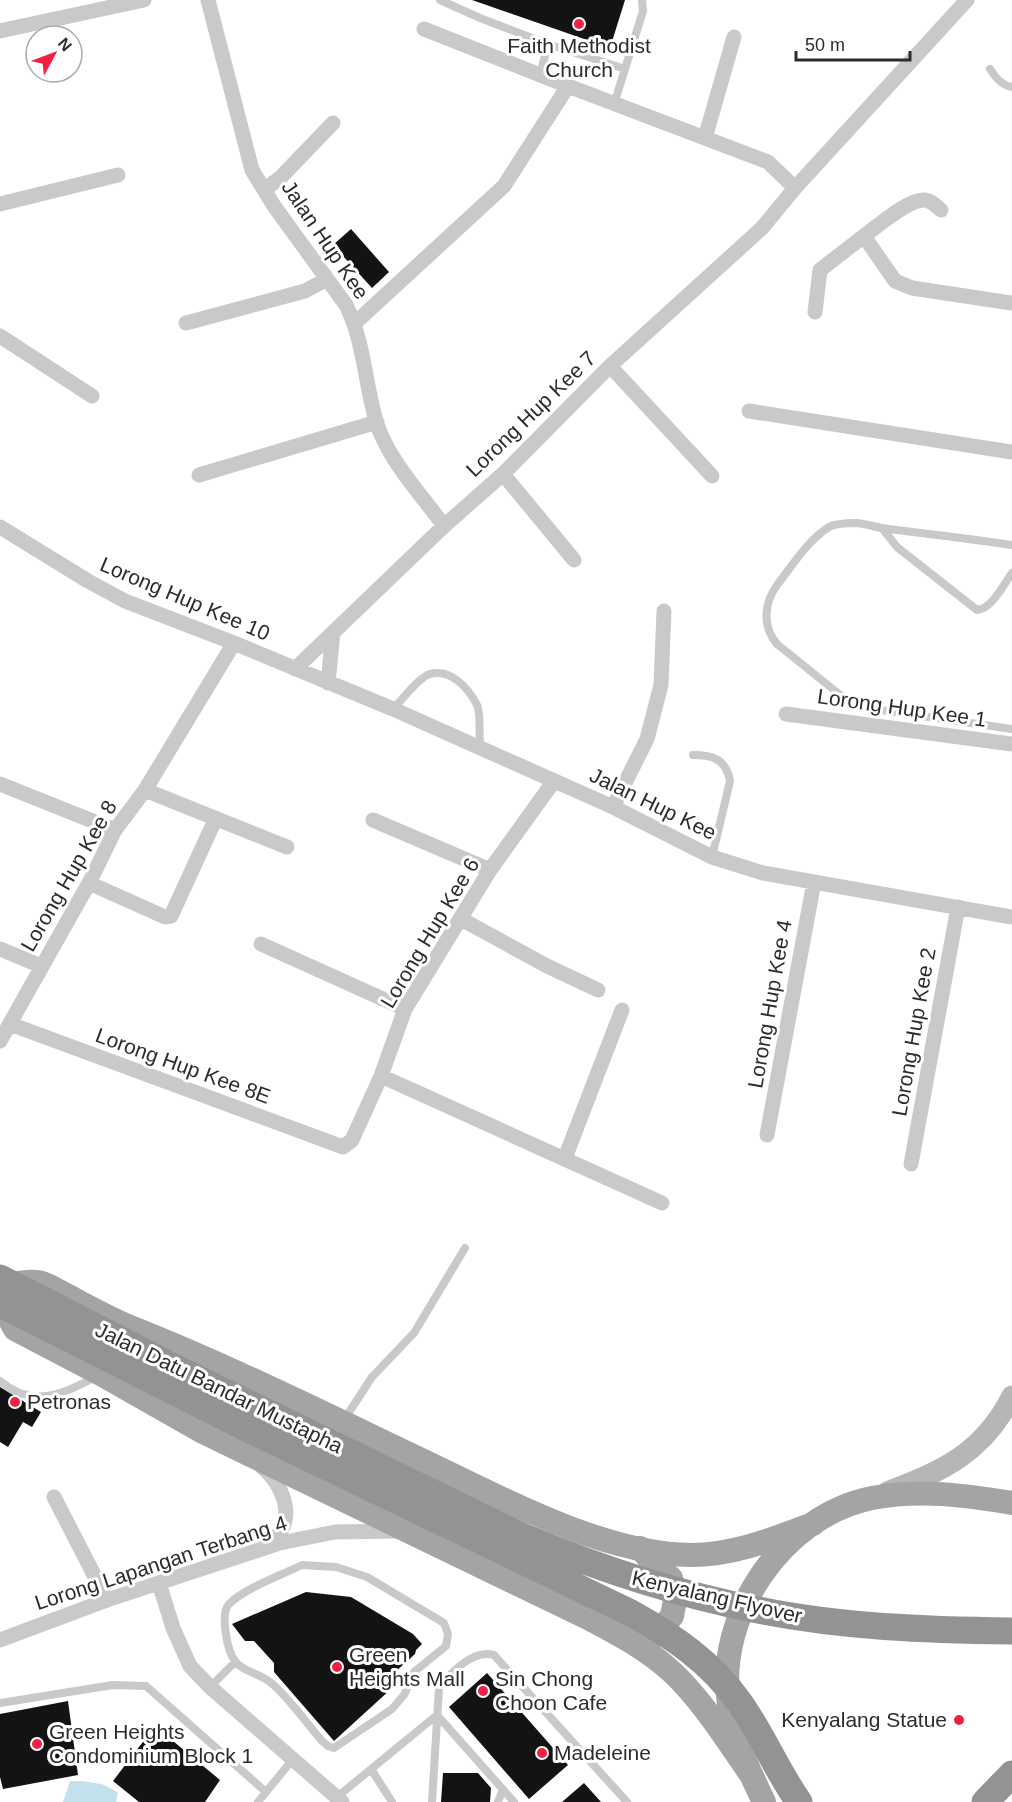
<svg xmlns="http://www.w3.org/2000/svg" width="1012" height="1802" font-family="Helvetica,sans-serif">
<rect width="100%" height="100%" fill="#fff"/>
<path fill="#c3e1ed" d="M70 1781C87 1781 104 1782 118 1793L116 1802H63Z"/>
<path fill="#131313" d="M472 0H625L610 48Z
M351 229 389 272 372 288 333 245Z
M0 1387 41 1412 32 1427 23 1422 8 1447 0 1442Z
M306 1592 351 1597 413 1634 422 1644 416 1650 415 1654 393 1674 391 1689 334 1741 274 1672V1663L254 1641H245L232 1624Z
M487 1673 568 1765 529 1799 449 1707Z
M68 1701 78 1775 3 1789 0 1777V1714Z
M155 1726 220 1780 205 1802H139L113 1781Z
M443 1773H478L491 1788 490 1802H441Z
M584 1783 601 1802H562Z"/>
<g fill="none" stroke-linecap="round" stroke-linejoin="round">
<path stroke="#c9c9c9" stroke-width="8" d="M440 0 480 18 548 44 625 69 643 11 642 0
M990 69C995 77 1003 86 1012 87
M540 75 548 44
M614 104 625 69
M882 528 897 547 977 610C992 609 1003 585 1012 573
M1012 545C971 539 930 534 888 529 878 528 867 524 857 523 849 523 836 523 829 527 808 540 792 566 777 585 764 603 762 627 777 644L839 694 860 707 1012 729
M393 709C402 700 419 677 430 674 451 668 469 689 477 705 481 714 479 737 480 747
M693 755C713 755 726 759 730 781L712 857
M0 1381C33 1409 63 1394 97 1376
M344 1420 372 1377 414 1333 465 1248
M302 1565 336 1567 367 1577 444 1623 448 1634 446 1646 414 1672 404 1695 392 1709 334 1748 328 1746 322 1741C308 1725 286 1694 270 1682 259 1673 243 1672 235 1661 227 1651 220 1613 229 1604 245 1588 282 1575 302 1565Z
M210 1687 235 1662
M0 1703 113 1685 146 1686 266 1792
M371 1769 392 1802
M337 1797 437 1715 514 1802
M258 1802 293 1759
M432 1802 439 1688C450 1673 473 1649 494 1655L627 1802
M498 1802 503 1789"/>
<path stroke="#c9c9c9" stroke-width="15" d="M208 0 252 170 274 206 346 305C364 341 365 383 376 421 388 460 420 493 444 526
M424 29 568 86 768 162 795 188
M0 31 144 0
M705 138 734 37
M264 190 281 177 333 123
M0 204 118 175
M941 210C936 206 932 201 925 200 909 198 878 226 864 236L895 281 912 288 1012 303
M815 312 820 270 864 236
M186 323 305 291 327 279
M355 323 504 186 568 86
M0 336 92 396
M610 366 712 476
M749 411 1012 452
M503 474 574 560
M199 475 377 422
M0 527 88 581 125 601 234 643 393 709 613 807 712 857 763 873 1012 917
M295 669 444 526 503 474 610 366 762 228 795 188 967 0
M328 683 333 632
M786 714 1012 744
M0 784 115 830
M145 790 287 847
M613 807 647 739 661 685 664 611
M373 820 490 870
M89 883 165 917 171 916 216 818
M461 919 547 966 598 990
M261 944 405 1009
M0 949 41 966
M10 1024 343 1147 352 1140 381 1076 405 1009 490 870 554 781
M0 1041 89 883 115 830 145 790 234 643
M381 1076 662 1203
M767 1135 814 882
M565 1158 622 1010
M911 1164 958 907
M262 1467C281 1483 296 1514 277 1536 275 1539 269 1542 265 1544
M54 1497 107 1600
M159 1583 173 1628 190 1666 210 1687 342 1802
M0 1640 107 1600 280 1543 335 1532 399 1531"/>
<path stroke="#b6b6b6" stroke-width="21" d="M887 1492C943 1471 983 1453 1012 1396"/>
<path stroke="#a4a4a4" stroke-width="24" d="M11 1284C20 1283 34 1280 42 1283 50 1286 59 1291 66 1295 89 1307 112 1320 135 1329 235 1369 331 1417 428 1463 505 1500 604 1554 691 1555 734 1555 773 1539 813 1524
M2 1305 15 1329 101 1374 203 1432 590 1619C619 1634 648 1650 672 1672 703 1701 728 1742 752 1776
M640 1548 654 1564 671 1578 675 1600 672 1616 656 1635 645 1636
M764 1802C749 1771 734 1739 729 1704 715 1615 783 1516 872 1498 919 1489 965 1495 1012 1503"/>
<path stroke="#939393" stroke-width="27" d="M0 1278 180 1370 524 1537C600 1569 677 1594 758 1610 841 1627 927 1630 1012 1631
M0 1304 248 1429 631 1613C674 1637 711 1662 740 1703 762 1734 777 1771 799 1802
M985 1802 1012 1774"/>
</g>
<g fill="#f22042" stroke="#fff" stroke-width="2">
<circle cx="579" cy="24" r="6"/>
<circle cx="15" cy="1402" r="6"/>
<circle cx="337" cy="1667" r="6"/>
<circle cx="483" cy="1691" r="6"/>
<circle cx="959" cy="1720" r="6"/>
<circle cx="37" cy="1744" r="6"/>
<circle cx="542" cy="1753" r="6"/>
</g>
<g text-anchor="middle" stroke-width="6" stroke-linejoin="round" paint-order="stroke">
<g font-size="21" fill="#2c2c2c" stroke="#fff" text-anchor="start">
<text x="579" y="53" text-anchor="middle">Faith Methodist<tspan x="579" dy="24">Church</tspan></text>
<text x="27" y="1409">Petronas</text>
<text x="349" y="1662">Green<tspan x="349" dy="24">Heights Mall</tspan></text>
<text x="495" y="1686">Sin Chong<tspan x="495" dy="24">Choon Cafe</tspan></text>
<text x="947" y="1727" text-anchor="end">Kenyalang Statue</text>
<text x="49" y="1739">Green Heights<tspan x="49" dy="24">Condominium Block 1</tspan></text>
<text x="554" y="1760">Madeleine</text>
</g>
<g font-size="21" fill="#2c2c2c" stroke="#fff">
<text transform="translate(325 240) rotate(56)" y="7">Jalan Hup Kee</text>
<text transform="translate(531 414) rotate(-44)" y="7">Lorong Hup Kee 7</text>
<text transform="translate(185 599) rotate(23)" y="7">Lorong Hup Kee 10</text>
<text transform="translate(902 708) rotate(8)" y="7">Lorong Hup Kee 1</text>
<text transform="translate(653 804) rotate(26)" y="7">Jalan Hup Kee</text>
<text transform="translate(69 876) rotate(-60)" y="7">Lorong Hup Kee 8</text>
<text transform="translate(430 933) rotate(-59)" y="7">Lorong Hup Kee 6</text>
<text transform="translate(770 1004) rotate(-80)" y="7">Lorong Hup Kee 4</text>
<text transform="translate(914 1032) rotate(-80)" y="7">Lorong Hup Kee 2</text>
<text transform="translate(183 1066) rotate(20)" y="7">Lorong Hup Kee 8E</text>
<text transform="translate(219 1388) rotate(26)" y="7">Jalan Datu Bandar Mustapha</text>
<text transform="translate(161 1563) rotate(-18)" y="7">Lorong Lapangan Terbang 4</text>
<text transform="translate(717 1597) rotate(13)" y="7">Kenyalang Flyover</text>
</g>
</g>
<g transform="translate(54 54) rotate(49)"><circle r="28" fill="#ffffff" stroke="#ababab" stroke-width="1.5"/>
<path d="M0-4.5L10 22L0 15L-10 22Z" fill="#f22042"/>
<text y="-9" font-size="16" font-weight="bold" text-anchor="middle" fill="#2c2c2c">N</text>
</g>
<path d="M796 51v9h114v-9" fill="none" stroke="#2c2c2c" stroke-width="3"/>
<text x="805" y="51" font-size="18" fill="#2c2c2c" stroke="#ffffff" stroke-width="4.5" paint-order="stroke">50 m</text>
</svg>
